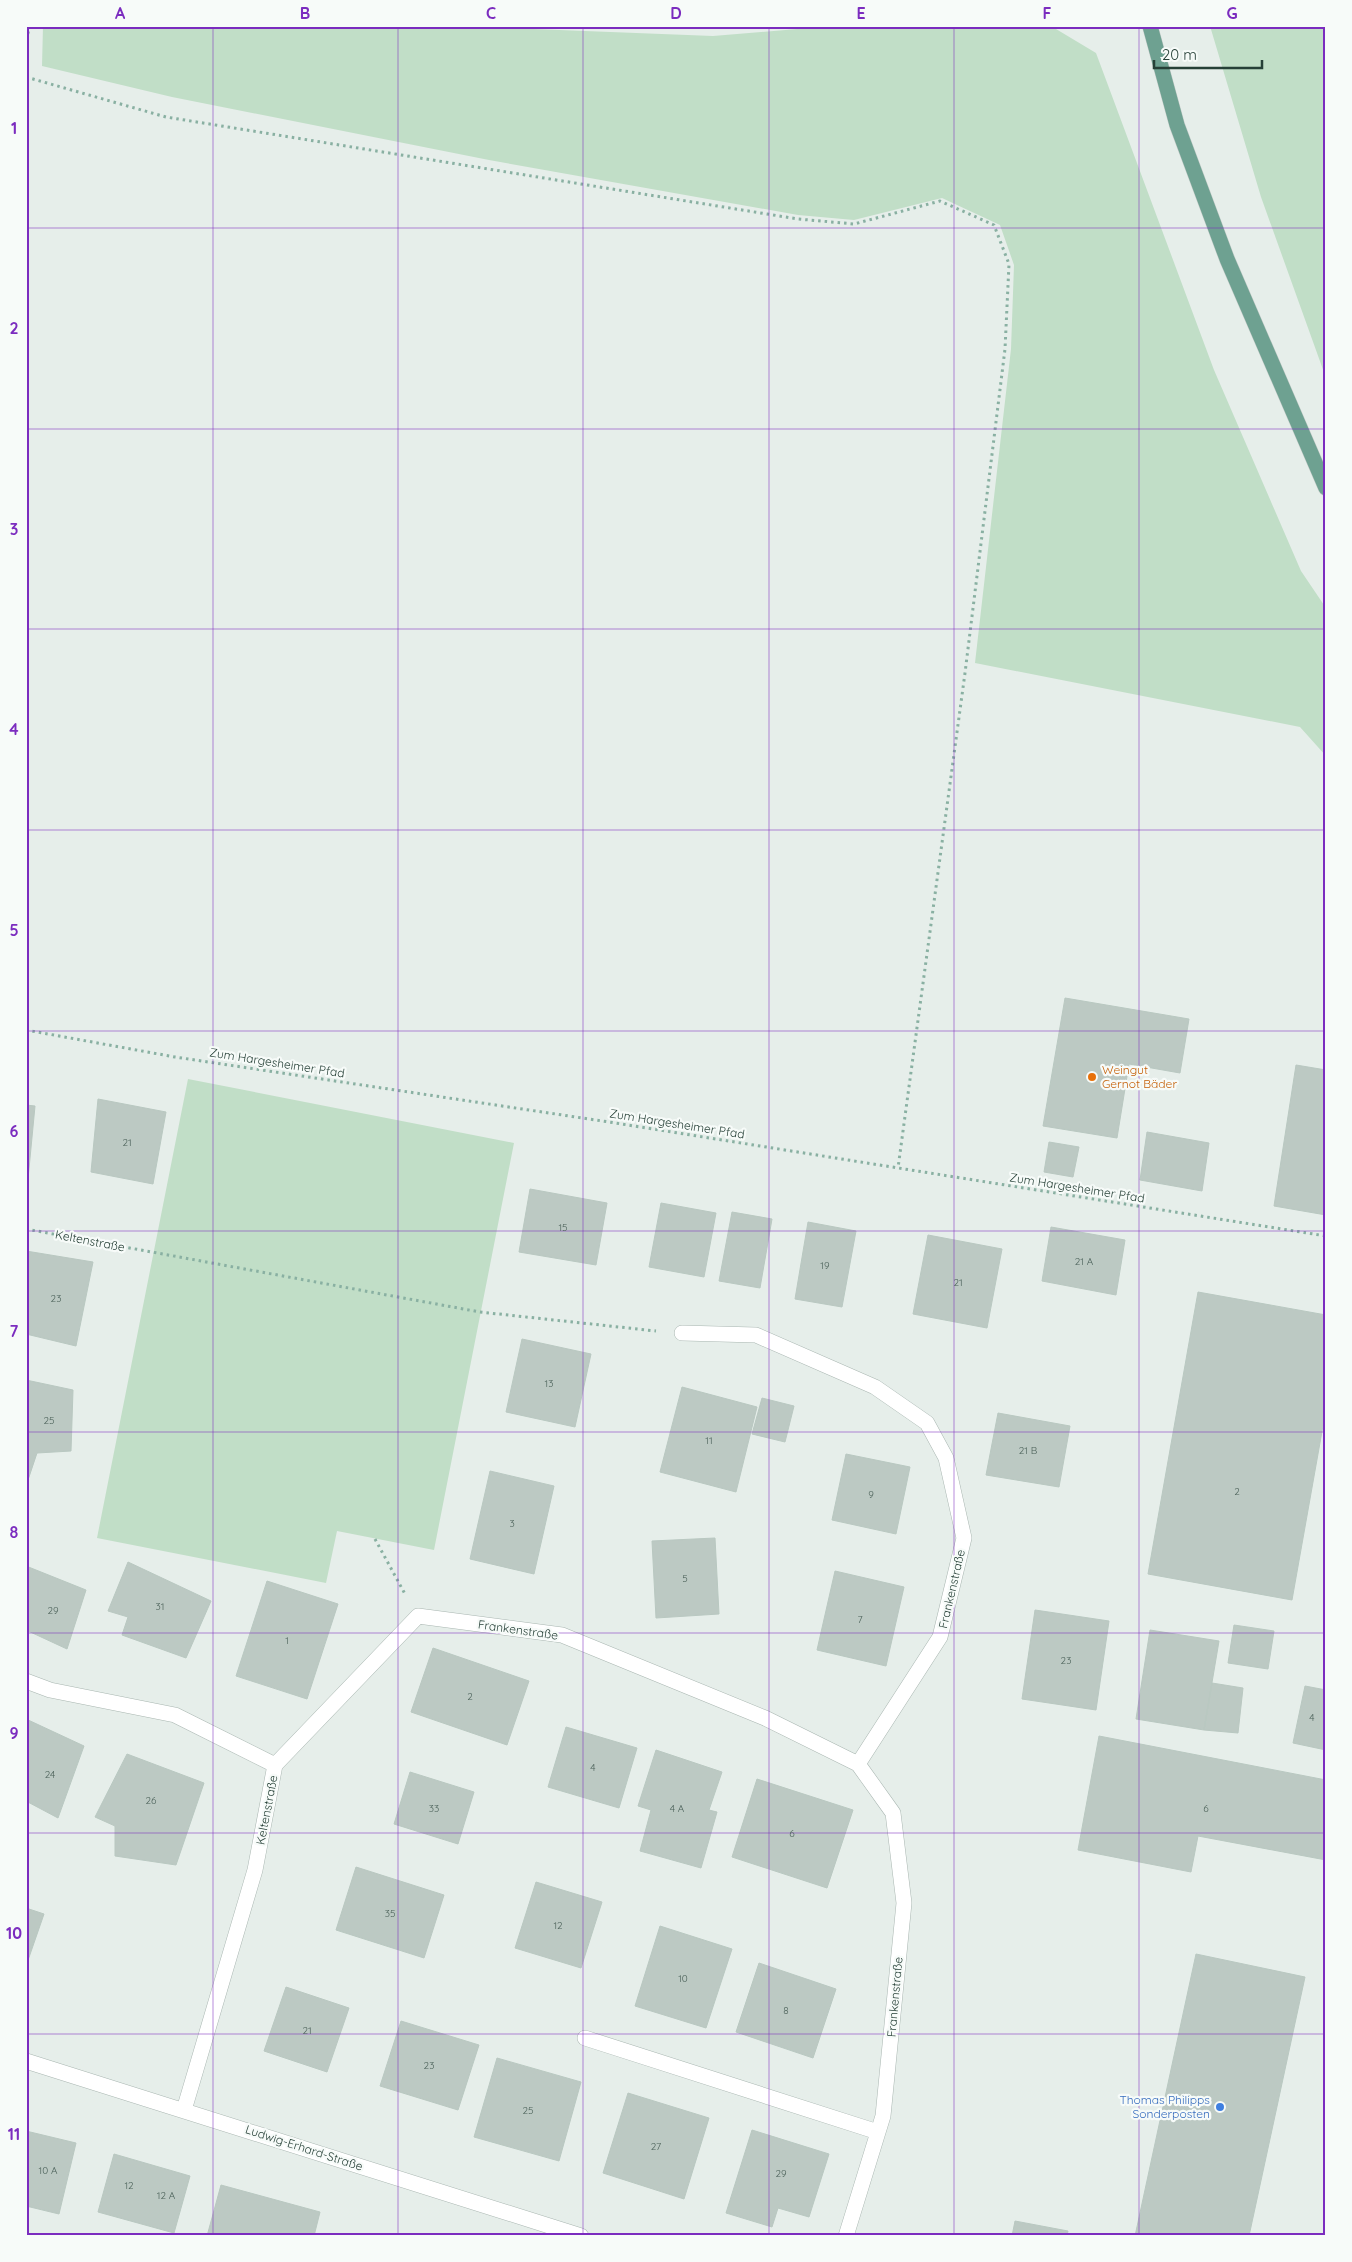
<svg xmlns="http://www.w3.org/2000/svg" width="1352" height="2262" font-family="Quicksand,sans-serif">
<rect width="100%" height="100%" fill="#e6eeea"/>
<path fill="#c1dec7" d="M43 26H455L713 36 832 26H1051L1096 53 1214 370 1301 571 1326 608V756L1300 727 975 663 1011 349 1014 265 1000 225 942 198 854 220 798 215 489 160 172 97 42 66Z
M1210 26H1326V378L1261 197Z
M188 1079 514 1143 434 1550 337 1531 326 1583 97 1538Z"/>
<path fill="#bcc9c3" stroke="#b9c8c1" d="M1065 998 1189 1019 1180 1073 1129 1064 1117 1138 1043 1126Z
M1296 1065 1326 1070V1215L1274 1206Z
M98 1099 166 1112 153 1184 91 1172Z
M26 1105 35 1106 28 1179 26 1178Z
M1147 1132 1209 1143 1202 1191 1140 1180Z
M1049 1142 1079 1147 1073 1177 1044 1172Z
M530 1189 607 1203 596 1265 519 1252Z
M661 1203 716 1213 704 1277 649 1267Z
M732 1212 772 1219 760 1288 719 1281Z
M808 1222 856 1231 842 1307 795 1299Z
M1051 1227 1125 1240 1116 1295 1042 1281Z
M928 1235 1002 1249 987 1328 913 1314Z
M26 1251 93 1262 76 1346 26 1334Z
M1198 1292 1326 1315V1409L1292 1600 1148 1574Z
M522 1339 591 1354 575 1427 506 1412Z
M26 1380 73 1390 71 1451 37 1453 26 1486Z
M682 1387 757 1407 736 1492 660 1472Z
M762 1398 794 1406 785 1442 752 1434Z
M998 1413 1070 1426 1059 1487 986 1475Z
M846 1454 910 1467 896 1534 832 1520Z
M490 1471 554 1486 534 1574 470 1559Z
M715 1538 719 1614 656 1618 652 1541Z
M128 1562 211 1601 186 1658 122 1635 128 1617 108 1611Z
M26 1566 86 1590 67 1649 26 1630Z
M835 1571 904 1587 886 1666 817 1650Z
M267 1581 338 1604 307 1699 236 1676Z
M1035 1610 1109 1621 1096 1710 1022 1699Z
M1234 1625 1274 1631 1268 1669 1228 1663Z
M1150 1630 1219 1641 1204 1730 1136 1719Z
M433 1648 529 1681 507 1745 411 1712Z
M1212 1683 1243 1688 1238 1733 1204 1730Z
M1305 1686 1326 1690V1750L1293 1743Z
M26 1719 84 1746 58 1818 26 1801Z
M566 1727 637 1748 619 1808 548 1787Z
M1099 1736 1326 1780V1860L1198 1836 1191 1872 1078 1850Z
M656 1750 722 1772 709 1810 717 1812 701 1868 640 1851 651 1810 638 1806Z
M127 1754 204 1783 176 1865 115 1856V1826L95 1817Z
M410 1772 474 1792 458 1844 394 1824Z
M757 1779 853 1810 827 1888 732 1857Z
M356 1867 444 1895 424 1958 336 1930Z
M536 1882 602 1902 581 1968 515 1948Z
M26 1908 44 1914 26 1966Z
M660 1926 732 1949 706 2028 635 2006Z
M1196 1954 1305 1977 1249 2236H1135Z
M759 1963 836 1989 813 2058 736 2032Z
M286 1987 349 2008 327 2072 264 2051Z
M401 2021 479 2045 458 2110 380 2086Z
M497 2058 581 2082 559 2161 474 2137Z
M628 2093 709 2118 684 2199 603 2173Z
M752 2130 829 2154 809 2217 778 2208 772 2227 726 2213Z
M26 2131 76 2143 59 2214 26 2206Z
M114 2154 190 2176 174 2233 98 2212Z
M221 2185 320 2212 314 2236H207Z
M1015 2221 1068 2231 1067 2236H1012Z"/>
<g fill="none" stroke-linecap="round" stroke-linejoin="round">
<defs>
<path id="minor" d="M682 1333 756 1335 875 1387 927 1423 946 1458 964 1538 940 1637 858 1764
M26 1681 50 1690 175 1715 275 1765
M275 1765 418 1616 562 1635 765 1718 858 1764 893 1813 904 1903 883 2116 846 2236
M585 2038 878 2132
M26 2061 581 2236
M184 2110 255 1870 275 1765"/>
<path id="major" d="M1150 26 1177 125 1227 259 1326 488"/>
</defs>
<use href="#minor" stroke="#a9b6b1" stroke-width="16"/>
<use href="#major" stroke="#c2cac7" stroke-width="16"/>
<path stroke="#89b0a2" stroke-width="3" stroke-dasharray="2.5 4" stroke-linecap="butt" d="M26 40 30 26
M26 77 166 117 798 219 854 224 940 201 994 225 1009 264 1005 349 965 673 898 1168
M26 1030 175 1057 609 1122 1326 1236
M26 1229 480 1312 656 1331
M375 1539 405 1594"/>
<use href="#minor" stroke="#fff" stroke-width="15"/>
<use href="#major" stroke="#6ea191" stroke-width="15"/>
</g>
<path fill="none" stroke="#7b2cbf" stroke-width="1" stroke-opacity="0.55" d="M213 26V2236M398 26V2236M583 26V2236M769 26V2236M954 26V2236M1139 26V2236M26 228H1326M26 429H1326M26 629H1326M26 830H1326M26 1031H1326M26 1231H1326M26 1432H1326M26 1633H1326M26 1833H1326M26 2034H1326"/>
<circle fill="#e8710a" stroke="#f7fbf9" stroke-width="2" cx="1092" cy="1077" r="5"/>
<circle fill="#3f7fe0" stroke="#f7fbf9" stroke-width="2" cx="1220" cy="2107" r="5"/>
<g text-anchor="middle" stroke-width="4.5" stroke-linejoin="round" paint-order="stroke">
<g font-size="10" fill="#4c625a">
<text x="127" y="1146">21</text>
<text x="563" y="1231">15</text>
<text x="1084" y="1265">21 A</text>
<text x="825" y="1269">19</text>
<text x="958" y="1286">21</text>
<text x="56" y="1302">23</text>
<text x="549" y="1387">13</text>
<text x="49" y="1424">25</text>
<text x="709" y="1444">11</text>
<text x="1028" y="1454">21 B</text>
<text x="1237" y="1495">2</text>
<text x="871" y="1498">9</text>
<text x="512" y="1527">3</text>
<text x="685" y="1582">5</text>
<text x="160" y="1610">31</text>
<text x="53" y="1614">29</text>
<text x="860" y="1623">7</text>
<text x="287" y="1644">1</text>
<text x="1066" y="1664">23</text>
<text x="470" y="1700">2</text>
<text x="1312" y="1721">4</text>
<text x="593" y="1771">4</text>
<text x="50" y="1778">24</text>
<text x="151" y="1804">26</text>
<text x="434" y="1812">33</text>
<text x="677" y="1812">4 A</text>
<text x="1206" y="1812">6</text>
<text x="792" y="1837">6</text>
<text x="390" y="1917">35</text>
<text x="558" y="1929">12</text>
<text x="683" y="1982">10</text>
<text x="786" y="2014">8</text>
<text x="307" y="2034">21</text>
<text x="429" y="2069">23</text>
<text x="528" y="2114">25</text>
<text x="656" y="2150">27</text>
<text x="48" y="2174">10 A</text>
<text x="781" y="2177">29</text>
<text x="129" y="2189">12</text>
<text x="166" y="2199">12 A</text>
</g>
<g font-size="12" fill="#264037" stroke="#f7fbf9">
<text transform="translate(277 1063) rotate(9)" y="4">Zum Hargesheimer Pfad</text>
<text transform="translate(677 1124) rotate(9)" y="4">Zum Hargesheimer Pfad</text>
<text transform="translate(1077 1188) rotate(9)" y="4">Zum Hargesheimer Pfad</text>
<text transform="translate(90 1241) rotate(11)" y="4">Keltenstraße</text>
<text transform="translate(952 1589) rotate(-77)" y="4">Frankenstraße</text>
<text transform="translate(518 1630) rotate(8)" y="4">Frankenstraße</text>
<text transform="translate(267 1810) rotate(-79)" y="4">Keltenstraße</text>
<text transform="translate(895 1997) rotate(-85)" y="4">Frankenstraße</text>
<text transform="translate(304 2148) rotate(18)" y="4">Ludwig-Erhard-Straße</text>
</g>
<g font-size="12" fill="#c56008" stroke="#f7fbf9" text-anchor="start">
<text x="1102" y="1074">Weingut<tspan x="1102" dy="14">Gernot Bäder</tspan></text>
</g>
<g font-size="12" fill="#366cbe" stroke="#f7fbf9" text-anchor="end">
<text x="1210" y="2104">Thomas Philipps<tspan x="1210" dy="14">Sonderposten</tspan></text>
</g>
</g>
<rect width="1352" height="2262" fill="none" stroke="#f7fbf9" stroke-width="55"/>
<path d="M1154 60v8h108v-8" fill="none" stroke="#264037" stroke-width="2.5"/>
<text x="1162" y="60" font-size="15" fill="#264037" stroke="#f7fbf9" stroke-width="4" paint-order="stroke">20 m</text>
<rect x="28" y="28" width="1296" height="2206" fill="none" stroke="#7b2cbf" stroke-width="2"/>
<g font-size="16" text-anchor="middle" font-weight="bold" fill="#7b2cbf">
<text x="120" y="19">A</text>
<text x="305" y="19">B</text>
<text x="491" y="19">C</text>
<text x="676" y="19">D</text>
<text x="861" y="19">E</text>
<text x="1047" y="19">F</text>
<text x="1232" y="19">G</text>
<text x="14" y="134">1</text>
<text x="14" y="334">2</text>
<text x="14" y="535">3</text>
<text x="14" y="735">4</text>
<text x="14" y="936">5</text>
<text x="14" y="1137">6</text>
<text x="14" y="1337">7</text>
<text x="14" y="1538">8</text>
<text x="14" y="1739">9</text>
<text x="14" y="1939">10</text>
<text x="14" y="2140">11</text>
</g>
</svg>
